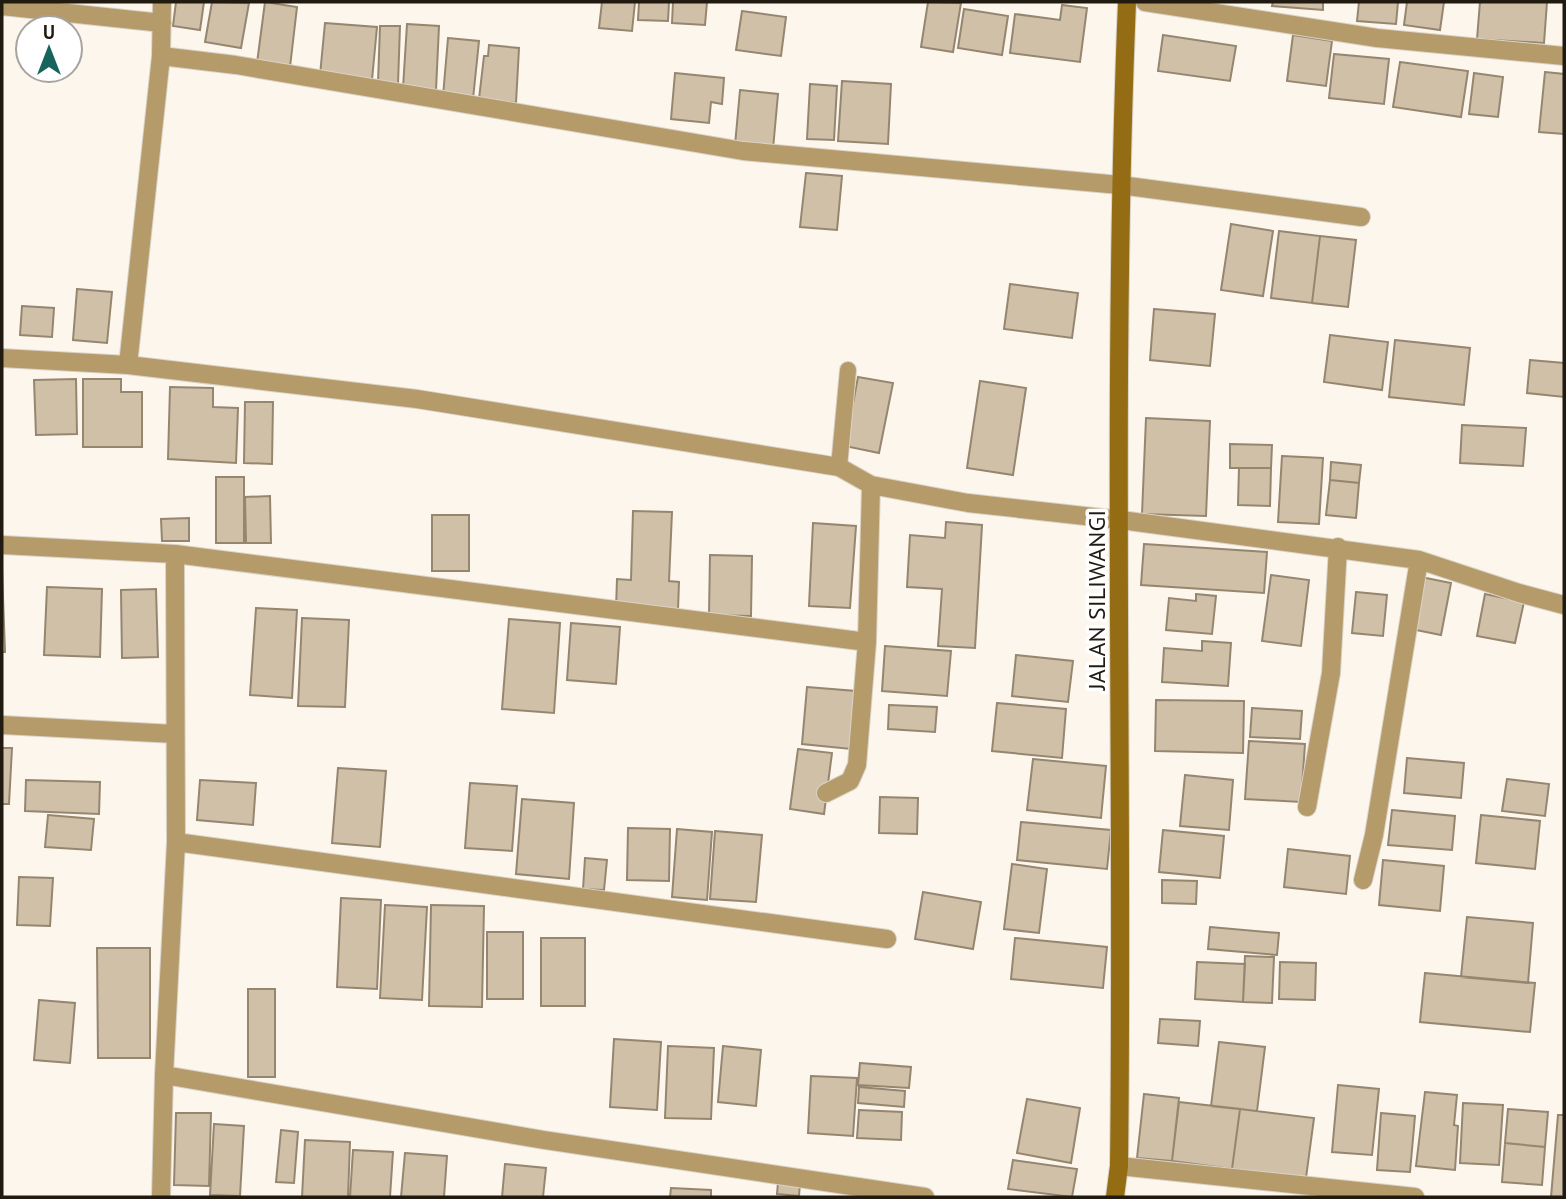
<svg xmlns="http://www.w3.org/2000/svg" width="1566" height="1199" font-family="'PT Sans',sans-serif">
<rect width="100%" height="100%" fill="#fdf6ec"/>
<path fill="#d0c0a8" stroke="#958670" stroke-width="2" d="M176 2H204L200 30 173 26Z
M212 2 249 3 241 48 205 42Z
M265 2 297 7 290 67 257 63Z
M602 2H635L632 31 599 28Z
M639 2H669L668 21 638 20Z
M673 2H707L705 25 672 23Z
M928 2 961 3 953 52 921 47Z
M1273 2H1323V10L1272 6Z
M1359 2H1398L1396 24 1357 21Z
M1407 2H1444L1440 30 1404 25Z
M1480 2H1547L1544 43 1477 39Z
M1062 5 1087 8 1080 62 1010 53 1015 14 1060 20Z
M964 9 1008 16 1002 55 958 48Z
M742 11 786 17 781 56 736 50Z
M325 23 377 27 372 80 320 75Z
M407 24 439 26 436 90 403 88Z
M380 26H400L398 84 378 83Z
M1163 35 1236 46 1230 81 1158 71Z
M1293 35 1332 41 1326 86 1287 81Z
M448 38 479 41 473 99 443 96Z
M489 45 519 48 516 103 479 99 484 56H488Z
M1334 54 1389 59 1384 104 1329 98Z
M1400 62 1468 71 1461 117 1393 107Z
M1545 72 1564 74V134L1539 132Z
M675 73 724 78 722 104 711 102 709 123 671 119Z
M1474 73 1503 77 1498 117 1469 114Z
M842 81 891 84 888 144 838 141Z
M810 84 837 86 834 140 807 139Z
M740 90 778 94 773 149 735 145Z
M806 173 842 176 837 230 800 227Z
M1231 224 1273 231 1263 296 1221 290Z
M1279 231 1320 236 1312 303 1271 298Z
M1320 236 1356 240 1348 307 1312 303Z
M1010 284 1078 293 1072 338 1004 329Z
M77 289 112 292 107 343 73 340Z
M22 306 54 308 52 337 20 335Z
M1154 309 1215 314 1210 366 1150 360Z
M1330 335 1388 342 1382 390 1324 382Z
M1395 340 1470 348 1464 405 1389 397Z
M1530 360 1564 363V397L1527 393Z
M858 377 893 383 879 453 845 446Z
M76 379 77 434 36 435 34 380Z
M83 379H121V392H142V447H83Z
M980 381 1026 388 1013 475 967 468Z
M170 387 213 388V407L238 408 236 463 168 459Z
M245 402H273L272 464 244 463Z
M1146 418 1210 421 1206 516 1142 514Z
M1462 425 1526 428 1523 466 1460 463Z
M1230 444 1272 445 1271 468H1230Z
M1282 456 1323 458 1319 524 1278 522Z
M1331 462 1361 465 1359 483 1330 480Z
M1239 468H1271L1270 506 1238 505Z
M216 477H244V543H216Z
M1330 480 1359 483 1356 518 1326 515Z
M270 496 271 543H246L245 497Z
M633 511 672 512 669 581 679 582 678 610 616 608 617 579 631 580Z
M432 515H469V571H432Z
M189 518V541H162L161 519Z
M946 522 982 525 975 648 938 646 942 589 907 587 910 535 945 538Z
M813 523 856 526 850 608 809 606Z
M1144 544 1267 552 1264 593 1141 585Z
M710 555 752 556 751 616 709 615Z
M2 569 5 652H2Z
M1271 575 1309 580 1301 646 1262 641Z
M1421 577 1451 583 1441 635 1411 629Z
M47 587 102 589 100 657 44 655Z
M156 589 158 657 122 658 121 590Z
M1356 592 1387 595 1383 636 1352 633Z
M1196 594 1216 596 1212 634 1166 630 1169 598 1196 601Z
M1485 594 1524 602 1515 643 1477 636Z
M256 608 297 610 292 698 250 695Z
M302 618 349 620 345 707 298 706Z
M509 619 560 623 554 713 502 709Z
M571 623 620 627 616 684 567 680Z
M1202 641 1231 643 1228 686 1162 682 1164 648 1202 651Z
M885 646 951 651 947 696 882 691Z
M1016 655 1073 661 1068 702 1012 696Z
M807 687 856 691 851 749 802 744Z
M1156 700 1244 701 1243 753 1155 751Z
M997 703 1066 709 1062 758 992 751Z
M889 705 937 707 935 732 888 729Z
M1252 708 1302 711 1300 739 1250 737Z
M1249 741 1305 744 1301 802 1245 799Z
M2 748H12L9 804H2Z
M798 749 832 753 824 814 790 809Z
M1407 758 1464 763 1461 798 1404 793Z
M1033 759 1106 766 1101 818 1027 810Z
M338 768 386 771 380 847 332 843Z
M1185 775 1233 780 1229 830 1180 826Z
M1507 779 1549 784 1545 816 1502 811Z
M26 780 100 782 99 814 25 811Z
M200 780 256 783 253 825 197 820Z
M470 783 517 786 512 851 465 848Z
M880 797 918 798 917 834 879 833Z
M522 799 574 803 569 879 516 874Z
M1392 810 1455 816 1452 850 1388 845Z
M48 815 94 819 91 850 45 847Z
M1481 815 1540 821 1535 869 1476 863Z
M1021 822 1111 830 1107 869 1017 860Z
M628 828 670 829 669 881 627 880Z
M677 829 712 832 707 900 672 897Z
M1163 830 1224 836 1220 878 1159 872Z
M715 831 762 835 756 902 710 899Z
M1288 849 1350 856 1346 894 1284 887Z
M585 858 607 860 604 890 583 889Z
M1383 860 1444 866 1440 911 1379 905Z
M1012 864 1047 869 1039 933 1004 929Z
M19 877 53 878 50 926 17 925Z
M1162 880 1197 881 1196 904 1162 903Z
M923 892 981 902 973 949 915 939Z
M341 898 381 900 377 989 337 987Z
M385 905 427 907 422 1000 380 998Z
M431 905 484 906 482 1007 429 1006Z
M1467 917 1533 923 1528 983 1461 977Z
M1210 927 1279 933 1277 955 1208 949Z
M487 932H523V999H487Z
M541 938H585V1006H541Z
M1015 938 1107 947 1103 988 1011 979Z
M97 948H150V1058H98Z
M1245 956 1274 957 1272 1003 1243 1002Z
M1197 962 1245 964 1243 1002 1195 999Z
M1280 962 1316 963 1315 1000 1279 999Z
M1425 973 1535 983 1530 1032 1420 1022Z
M248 989H275V1077H248Z
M39 1000 75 1003 70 1063 34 1060Z
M1160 1019 1200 1021 1198 1046 1158 1043Z
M614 1039 661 1042 657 1110 610 1107Z
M1219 1042 1265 1047 1257 1111 1211 1106Z
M668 1046 714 1048 711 1119 665 1118Z
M723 1046 761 1050 756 1106 718 1102Z
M860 1063 911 1067 909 1088 858 1085Z
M811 1076 857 1078 853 1136 808 1133Z
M1338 1085 1379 1089 1372 1155 1332 1152Z
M859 1087 905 1091 904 1107 858 1103Z
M1425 1092 1457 1095 1454 1125 1458 1126 1455 1170 1416 1166Z
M1144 1094 1179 1098 1172 1161 1137 1158Z
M1027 1099 1080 1108 1071 1163 1017 1153Z
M1179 1102 1240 1109 1232 1169 1172 1161Z
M1463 1103 1503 1105 1499 1165 1460 1163Z
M1240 1109 1314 1118 1306 1178 1232 1169Z
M1508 1109 1548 1112 1545 1147 1505 1143Z
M859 1110 902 1112 901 1140 857 1138Z
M176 1113H211L209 1186 174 1185Z
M1381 1113 1415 1116 1410 1172 1377 1170Z
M1558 1115H1564V1197H1551Z
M214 1124 244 1126 240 1196 210 1195Z
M281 1130 298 1132 294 1183 276 1182Z
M305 1140 350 1142 348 1197H302Z
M1505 1143 1545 1147 1542 1185 1502 1182Z
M353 1150 393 1152 390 1197H350Z
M405 1153 447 1156 444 1197H401Z
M1013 1160 1077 1169 1072 1197 1008 1189Z
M505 1164 546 1168 543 1197H502Z
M778 1182 800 1183 799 1196 777 1194Z
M671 1188 711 1190V1197H670Z"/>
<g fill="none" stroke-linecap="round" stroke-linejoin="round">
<defs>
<path id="lane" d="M839 467 848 370"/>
<path id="street" d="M1145 2 1377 38 1564 56
M2 6 162 23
M161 56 236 65 743 151 1120 185 1361 217
M2 358 128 365 417 399 839 467 871 485 968 503 1121 520 1419 560 1519 593 1564 605
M128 365 161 56 162 2
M2 545 175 554 867 642
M2 725 175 734
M826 793 850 781 857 765 867 642 871 485
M1307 807 1331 673 1338 547
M176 842 887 939
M1363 880 1374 835 1419 560
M164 1075 544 1140 925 1197
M1119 1166 1415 1197
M161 1197 164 1075 176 842 175 554"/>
<path id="secondary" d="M1115 1197 1119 1166C1124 778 1111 390 1127 2"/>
</defs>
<use href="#lane" stroke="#dad3c9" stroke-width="18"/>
<use href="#street" stroke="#dad3c9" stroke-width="20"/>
<use href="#secondary" stroke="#dad3c9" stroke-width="20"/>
<use href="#lane" stroke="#b59a6a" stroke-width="16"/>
<use href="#street" stroke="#b59a6a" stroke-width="18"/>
<use href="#secondary" stroke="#946c13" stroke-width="18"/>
</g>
<g text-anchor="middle" stroke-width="7" stroke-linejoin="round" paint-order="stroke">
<g font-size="24" fill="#201a11" stroke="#fff">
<text transform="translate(1097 600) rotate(-90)" y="8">JALAN SILIWANGI</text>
</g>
</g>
<rect width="1566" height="1199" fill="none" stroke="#201a11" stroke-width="7"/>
<g transform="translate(49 49)"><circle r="33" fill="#ffffff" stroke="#a6a3a0" stroke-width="2"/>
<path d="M0-5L12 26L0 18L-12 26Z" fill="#18645d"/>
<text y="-10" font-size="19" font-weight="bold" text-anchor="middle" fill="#201a11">U</text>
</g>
</svg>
